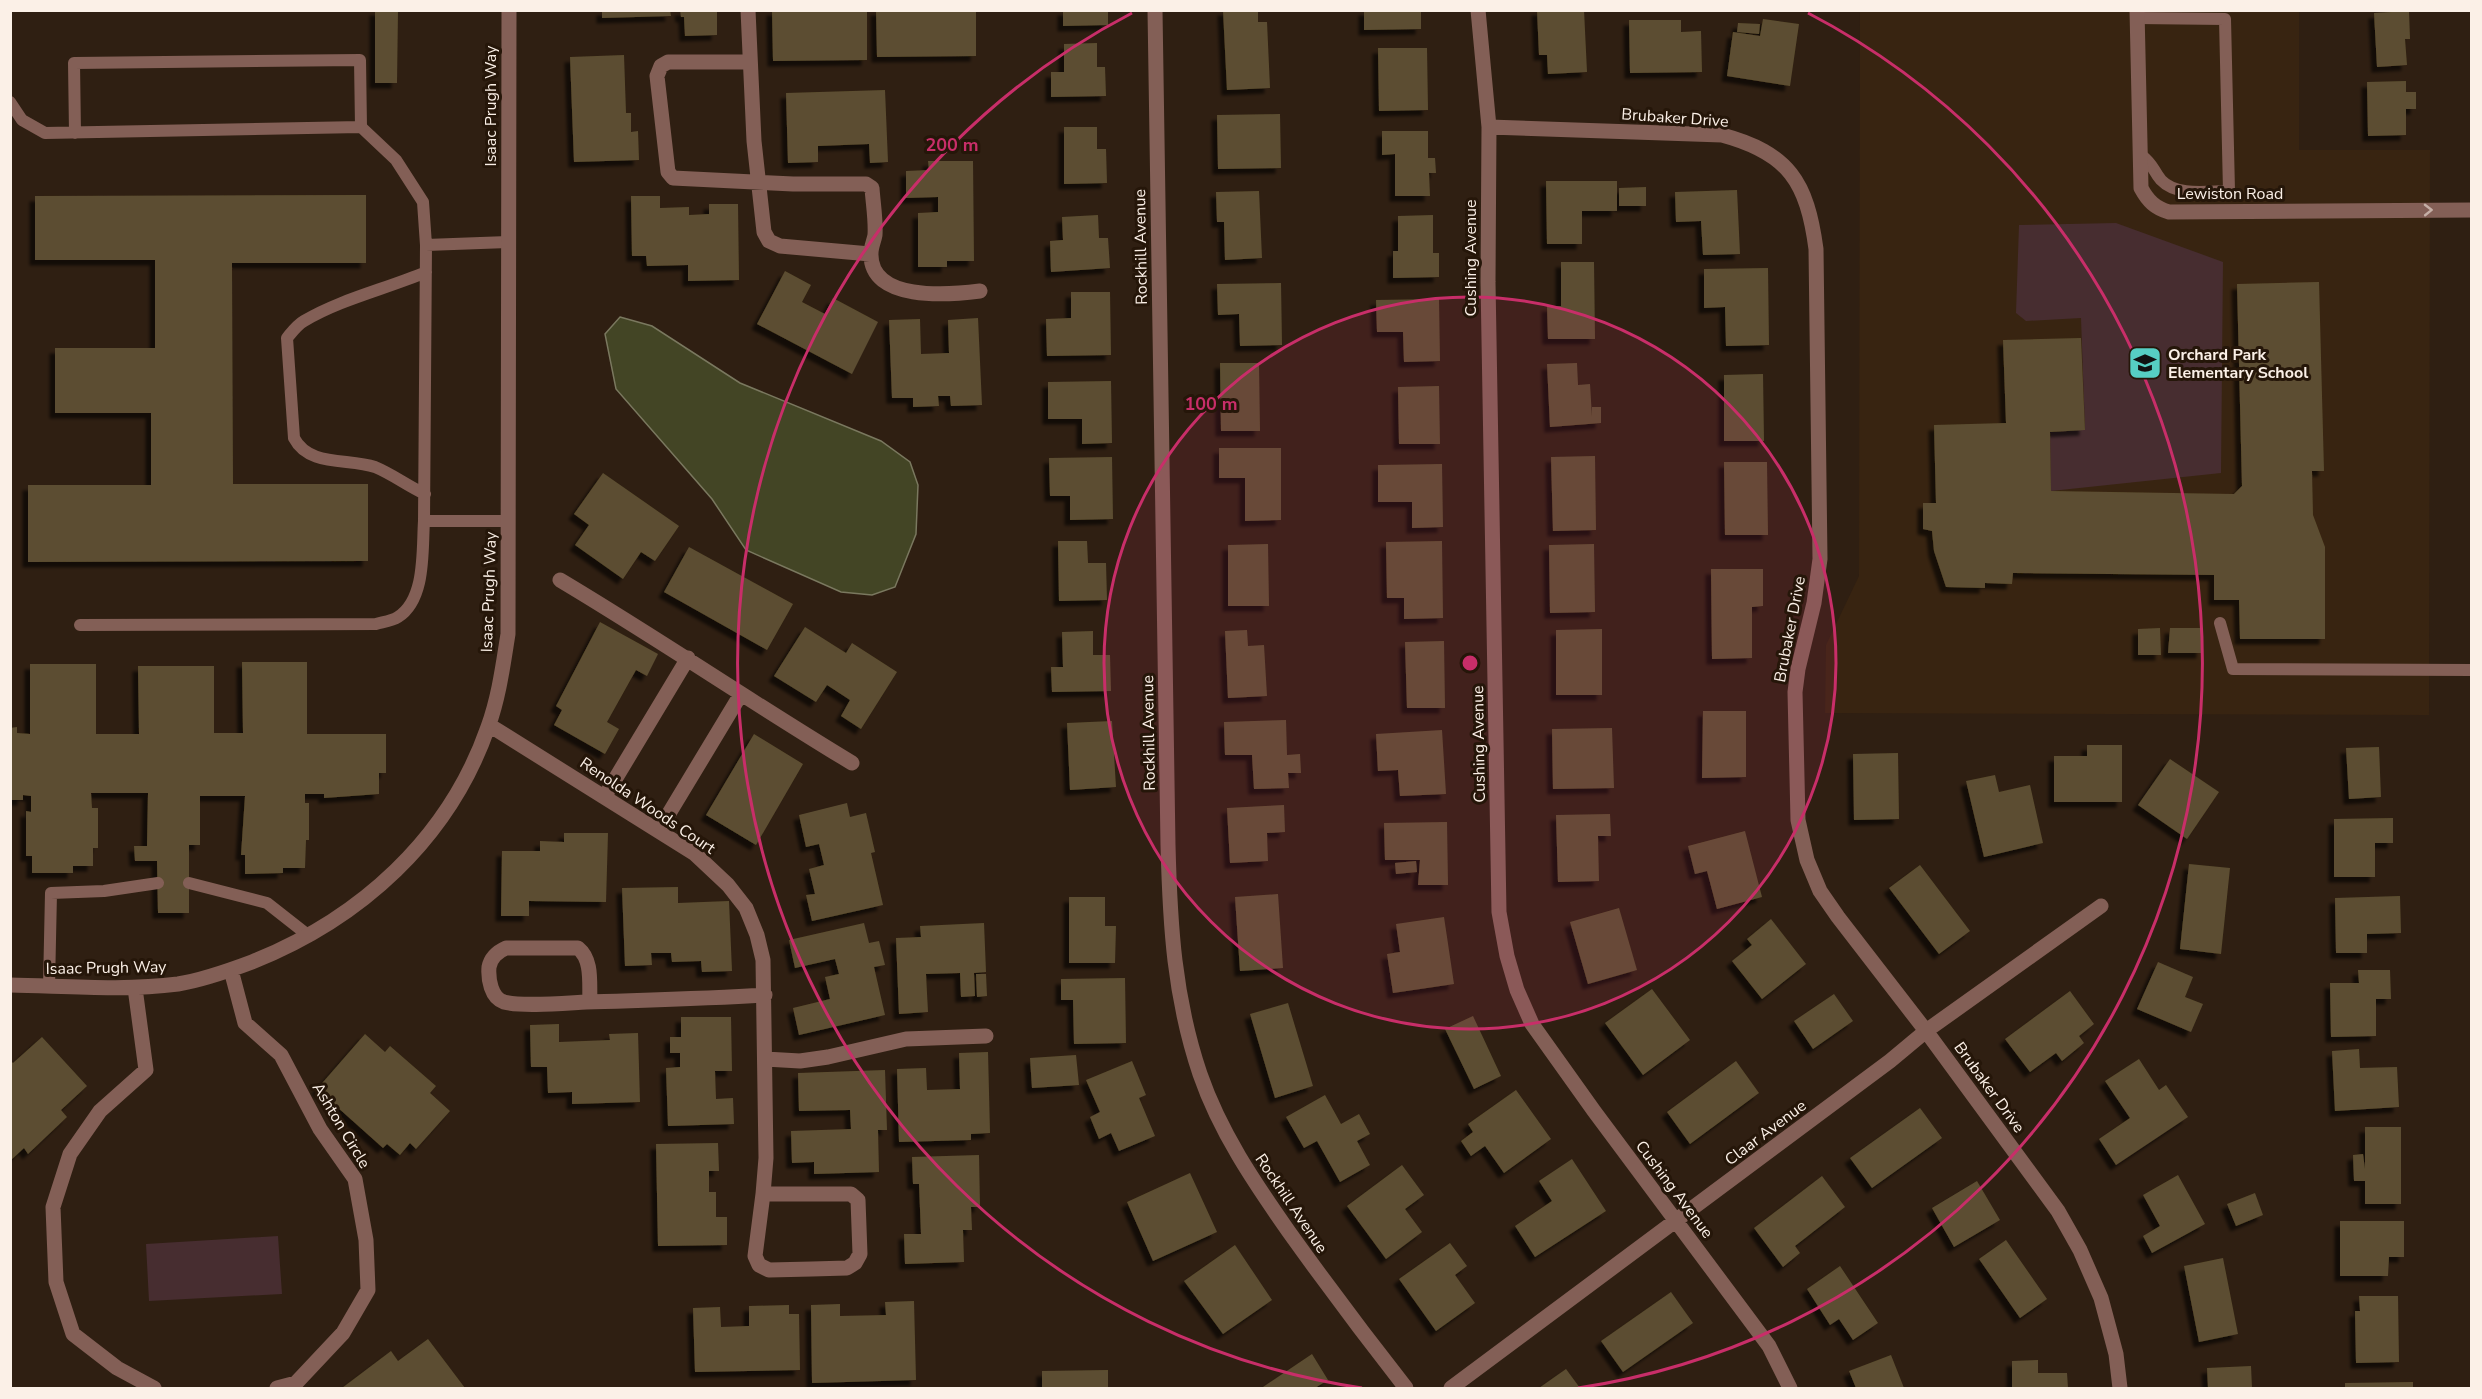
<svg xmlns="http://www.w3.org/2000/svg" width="2482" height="1399" font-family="'Nunito Sans',sans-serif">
<defs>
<filter id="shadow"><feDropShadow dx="-5.5" dy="5.5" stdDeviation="1.5" flood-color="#0009"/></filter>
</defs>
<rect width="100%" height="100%" fill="#2f1f12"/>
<path fill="#382411" d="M1860 11H2299V150H2430L2429 715 1825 713 1826 645 1859 576Z"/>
<path fill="#472d30" d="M2116 223 2223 262 2221 473 2051 491 2050 432 2085 429 2081 318 2026 321 2016 313 2019 225Z
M278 1236 282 1294 149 1301 146 1244Z"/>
<path fill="#434525" stroke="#7a785f" stroke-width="1.5" d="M620 317 652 326 740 383 881 441 910 462 918 485 916 534 895 587 872 595 841 592 746 550 712 499 616 389 605 334Z"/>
<path fill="#5c4e30" filter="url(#shadow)" d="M375 10H398L397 83H375Z
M602 10H670L671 16 602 18Z
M680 10H717V35L685 36 684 17H681Z
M772 10H867V60L773 61Z
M876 10H976V56L877 57Z
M1063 10H1108V25L1063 26Z
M1223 10H1258V22H1267L1270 88 1227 90Z
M1364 10H1421V29L1364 30Z
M1537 10H1584L1587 72 1548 74 1547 55H1539Z
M2409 11 2410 39H2405L2407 65 2377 67 2374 13Z
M1763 19 1799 24 1790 86 1727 76 1733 32 1760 36Z
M1629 20H1681V32L1701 31 1702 72 1630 73Z
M1738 23 1760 24 1759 34 1737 32Z
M1097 43V67H1105L1106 96 1051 97V72H1064V44Z
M1378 48H1427L1428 110 1379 111Z
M624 55 626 113H631V132L638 131 639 160 574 162 570 57Z
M2406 81V92H2416V109H2406V135L2368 136 2367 82Z
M885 90 888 162 870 163 869 144 818 146V162L788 163 786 93Z
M1280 114 1281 168 1218 169 1217 115Z
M1064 127H1097V149H1106L1107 183 1064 184Z
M1382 131H1428V158H1435L1436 173H1429L1430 196H1395V154L1382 155Z
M928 161H973L974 261H947V267H918V213L938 212V197L906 198V171L929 170Z
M1546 181H1617V211H1582V244H1547Z
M1646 187V206H1619V188Z
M1737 190 1740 254 1703 255 1701 221 1676 222 1675 192Z
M1259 191 1262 258 1225 260 1224 222H1217L1216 192Z
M366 195V263H232L233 484H368V561L28 562V485H151V413H55V348H155V260H35V196Z
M631 196H660V208L689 207V215L709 214V204H738L739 280 688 281V265L647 266 646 256H632Z
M1098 215 1099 238H1108L1110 268 1051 272 1050 241 1063 240 1062 217Z
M1433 215V253H1439V277L1393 278V251H1398V216Z
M1561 262H1594L1595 339H1548L1547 306H1561Z
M1768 268 1769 345 1726 346 1725 307 1704 308V269Z
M785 271 811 285 802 302 825 314 833 298 878 322 852 374 757 324Z
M2319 282 2324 471H2312L2313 515 2325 547V639H2240L2239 600H2214V575L2013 573 2012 584 1985 583V588L1946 587 1934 551 1932 531 1923 529V503H1936L1934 425 2006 423 2003 340 2081 338 2085 430 2050 432 2051 491 2234 494 2242 486 2237 284Z
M1281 283 1282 345 1240 346 1239 314 1218 315 1217 284Z
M1071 292H1110L1111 355 1047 356 1046 319 1071 318Z
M1439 299 1440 361 1404 362 1403 332H1377L1376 300Z
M978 318 982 405 951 406 950 396H938L939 406 913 407V398H892L889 320 920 319 921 354 949 353 948 320Z
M1220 363H1259L1260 431H1221Z
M1577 363 1578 385 1590 384 1592 417V407H1601V423L1550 427 1547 364Z
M1763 374 1764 441H1724V375Z
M1111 381 1112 443 1082 444V419H1048V382Z
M1439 386 1440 444H1399L1398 387Z
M1219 448H1281V520L1245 521V478H1219Z
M1595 456 1596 530 1553 531 1551 457Z
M1112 457 1113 519 1070 520V496H1050L1049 458Z
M1724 462H1767L1768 535H1725Z
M1442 464 1443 527 1412 528V502H1378V465Z
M603 473 679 526 655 561 641 552 623 579 575 545 589 525 574 514Z
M1058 541H1087L1088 563H1106L1107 600 1059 601Z
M1442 541 1443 618 1404 619V598H1387L1386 542Z
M1268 544 1269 606H1228V545Z
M1594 544 1595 612 1550 613 1549 545Z
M689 547 793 604 767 650 664 592Z
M1711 569H1763V606L1752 607V658L1712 659Z
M600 622 658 654 647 676 636 670 607 722 619 729 605 754 554 725 562 710 556 706Z
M805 627 846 653 852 643 897 672 861 729 841 716 850 700 827 685 816 702 774 676Z
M2160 628 2161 655H2138V629Z
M2170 628H2202V653H2168Z
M1602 629V695H1556V630Z
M1247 630 1248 646 1264 645 1267 696 1228 698 1225 631Z
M1093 631V655H1110L1111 691 1052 692 1051 667H1063L1062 632Z
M1444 641 1445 708H1407L1405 642Z
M242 662H307V734H386V773H379V794L324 798V794H305V803H309V840H306L305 868H283V873L245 874V855H241L245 796H200V845H189V913H158L157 861H135L134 846H147L148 793H91L92 808H98V848H93V866H73V873H32V856H26V811L31 812V796L23 795V800H10V728L17 727V733L30 734V664H96V734H139L138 666H214V733H243Z
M1703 711H1746V777L1702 778Z
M1286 720 1287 755 1300 754 1301 773H1288L1289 788 1254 789 1252 755H1225L1224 722Z
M1112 721 1116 787 1070 790 1067 723Z
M1612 728 1614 788 1553 789 1552 729Z
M1442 730 1446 794 1400 796 1398 770 1378 771 1376 734Z
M754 734 803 764 756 845 706 815Z
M2087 745H2122V802H2054V756H2087Z
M2379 747 2381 797 2349 799 2346 748Z
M1898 753 1899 819 1854 820 1853 754Z
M2170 759 2219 792 2187 839 2138 805Z
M1995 775 1999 792 2030 785 2043 843 1984 857 1966 781Z
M847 803 850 817 866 813 875 852 871 853 883 905 812 921 806 895 815 894 809 869 824 865 819 844 806 847 799 815Z
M1284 805 1285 832 1267 833 1268 861 1230 863 1227 808Z
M1610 814 1611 836H1598L1599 881 1558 882 1556 815Z
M2393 818V843H2375V877H2334V819Z
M1447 822 1448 885H1418L1420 860H1385L1384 823Z
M1745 831 1762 897 1717 909 1707 871 1695 874 1688 846Z
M564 833H608L606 902 529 901V916H501L502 851H540V841L564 842Z
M1416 861 1417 872 1396 874 1395 863Z
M2189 864 2230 868 2221 954 2180 949Z
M1920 865 1970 931 1939 954 1889 888Z
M678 887V903L729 901 732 971 702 972 701 961 672 962 671 953H651L652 965 625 966 622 888Z
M1278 894 1283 968 1240 971 1235 897Z
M2400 896 2401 933 2367 934V953H2336L2335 898Z
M1069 897H1105V926H1116L1115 963H1069Z
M1619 908 1637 970 1588 984 1570 922Z
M1444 917 1454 984 1393 993 1387 954 1400 952 1396 924Z
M1771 919 1806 964 1762 999 1732 961 1752 945 1747 939Z
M864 923 869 943 879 941 885 965 874 967 885 1015 799 1035 793 1008 830 999 825 977 839 974 835 959 795 968 789 940Z
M984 923 986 972 974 973 975 996 961 997 960 973 926 974 928 1012 899 1014 896 938 921 937 920 926Z
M2158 962 2193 977 2185 997 2203 1004 2191 1032 2137 1009Z
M2358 970H2390L2391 999H2376V1036L2331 1037 2330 983H2359Z
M976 974H986L987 996 977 997Z
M1125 978 1126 1043 1074 1044 1073 1000H1061V979Z
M1652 989 1690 1040 1643 1075 1605 1023Z
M2070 991 2094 1024 2079 1036 2084 1043 2062 1061 2056 1053 2030 1072 2005 1039Z
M1834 994 1853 1021 1813 1049 1794 1021Z
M1288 1003 1313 1086 1275 1098 1250 1014Z
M1473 1016 1501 1076 1474 1089 1445 1029Z
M681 1017H731L732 1071H715L716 1099 733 1098 734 1124 668 1126 666 1068 680 1067V1053H670V1037H681Z
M559 1024V1042L610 1040 609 1034 638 1033 640 1102 572 1104V1092L548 1093 547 1067H531L530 1025Z
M365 1034 385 1052 390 1046 436 1086 430 1093 450 1111 416 1149 410 1143 400 1155 387 1144 383 1148 317 1089Z
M42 1037 87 1086 61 1110 67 1117 28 1154 24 1148 10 1161V1060L13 1063Z
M2359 1049 2360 1068 2397 1067 2399 1107 2335 1111 2332 1051Z
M988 1052 990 1133 971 1134V1140L899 1142 897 1069 926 1068 927 1090 960 1089 959 1053Z
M1076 1055 1079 1085 1032 1088 1030 1058Z
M2139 1059 2159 1090 2166 1085 2188 1117 2116 1165 2099 1139 2130 1118 2105 1081Z
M1132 1061 1146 1095 1139 1098 1155 1136 1119 1151 1111 1133 1099 1139 1090 1117 1100 1112 1086 1080Z
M1736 1061 1759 1093 1690 1144 1667 1112Z
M885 1070 887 1130H878L879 1172 814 1174V1162L792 1163 791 1131 851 1129 850 1110 799 1111 798 1073Z
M1516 1090 1551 1139 1504 1173 1485 1146 1471 1156 1461 1141 1473 1132 1468 1124Z
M1325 1095 1341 1124 1359 1114 1370 1134 1357 1141 1370 1165 1340 1182 1317 1141 1304 1148 1286 1117Z
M1920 1108 1942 1138 1872 1188 1850 1158Z
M2365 1127H2401V1204H2365V1181H2354L2353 1155 2363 1154 2365 1169Z
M718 1143 719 1171H709V1192H716V1217H727V1245L658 1246 656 1144Z
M979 1155 980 1207H971L972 1230H963L964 1262 905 1264 904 1234H921L919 1184H913L912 1157Z
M1572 1159 1606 1211 1535 1257 1515 1226 1552 1201 1539 1181Z
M1402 1165 1424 1195 1405 1209 1422 1232 1386 1259 1347 1206Z
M1190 1173 1217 1232 1153 1261 1127 1202Z
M2178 1175 2205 1224 2152 1253 2143 1236 2160 1226 2143 1195Z
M1822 1176 1845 1207 1795 1246 1800 1253 1783 1267 1754 1228Z
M1977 1181 2000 1220 1954 1247 1932 1208Z
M2255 1193 2263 1215 2236 1226 2227 1204Z
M2340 1221H2404V1257H2389L2388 1276H2340Z
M2006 1240 2047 1299 2020 1318 1979 1259Z
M1450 1243 1467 1266 1455 1275 1475 1303 1436 1331 1399 1279Z
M1235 1245 1272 1300 1223 1334 1184 1281Z
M2223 1258 2238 1334 2199 1342 2184 1266Z
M1840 1266 1878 1323 1853 1340 1839 1319 1830 1325 1807 1289Z
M1671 1292 1693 1323 1623 1372 1601 1341Z
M2359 1296H2398L2399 1362 2356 1363 2355 1311H2360Z
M914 1301 916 1380 812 1383 811 1305 840 1304V1316L886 1315 885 1302Z
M789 1305V1314H799L800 1370 695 1372 693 1308 720 1307 721 1327 749 1326V1306Z
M428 1339 465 1388H342L391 1351 398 1361Z
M1312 1354 1328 1380 1315 1388H1264L1263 1387Z
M1891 1355 1904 1388H1856L1849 1371Z
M2038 1360V1373H2067L2068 1388H2012V1361Z
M2251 1366 2252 1388H2208L2207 1368Z
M1566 1369 1580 1388H1539Z
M1108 1370V1388H1042V1371Z
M2413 1382V1388H2345V1383Z"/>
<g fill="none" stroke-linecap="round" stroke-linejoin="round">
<path stroke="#835f56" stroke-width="12" d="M2137 18 2225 19 2229 191C2208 191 2177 197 2161 180 2152 169 2154 165 2141 155
M10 102 22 120 45 133 361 127 396 160 423 202 426 245
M75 133 74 63 360 60 361 127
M425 494C408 486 392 474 375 467 348 458 309 467 294 438L287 338C292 332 297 325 304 321 341 299 386 289 426 272
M508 521H424L426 245 508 242
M2220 623 2233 669 2472 670
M80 625 376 624C383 622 392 621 398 617 426 599 422 551 424 521
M189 883 267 903 309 936
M49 986 51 893 104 891 158 883"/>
<path stroke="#835f56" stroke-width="15" d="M748 10 754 141 764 232 769 241 780 246 870 254
M1155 10 1168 845C1170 925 1174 997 1200 1074 1220 1132 1254 1182 1289 1232 1327 1285 1366 1337 1406 1388
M1478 10 1489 127 1488 282 1499 912 1507 956 1517 990 1532 1024 1594 1111 1769 1346 1790 1388
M2137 10 2141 188C2148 201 2155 208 2169 212L2472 210
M750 62H668L661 66 657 76 668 172 673 178 793 184H866L872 188C873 203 876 220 875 235 874 241 871 247 871 253 869 302 949 295 980 291
M1489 127 1722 135C1789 153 1807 182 1816 249L1820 559 1814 603 1798 669 1795 692 1798 820 1807 860 1820 891 1838 917 1926 1031 2058 1211 2080 1250 2101 1298 2116 1354 2120 1388
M560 580C659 639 754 704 852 763
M489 725 695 854 728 885 746 908 757 935 763 960 766 1158 763 1194
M605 796 688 658
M659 830 741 694
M231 970 245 1023 281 1055 320 1129 355 1179 366 1240 368 1290 343 1333 296 1383 277 1388
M10 985C66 986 123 991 178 984 203 980 228 971 252 962 360 919 449 839 488 727 499 697 503 665 508 634L509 10
M135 988 146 1070 100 1111 70 1154 53 1207 56 1282 73 1334 117 1368 154 1388
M590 1002C589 984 593 960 578 948H506C497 952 491 957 489 967 488 979 491 998 504 1002 522 1007 566 1003 586 1002 646 1000 705 999 765 995
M765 1059 800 1061 828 1057 906 1039 986 1036
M763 1194H851L858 1200 860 1254 855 1263 847 1268 812 1269 769 1270 759 1265 755 1256Z
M1451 1388 1890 1061 1926 1031 2101 906"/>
</g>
<defs><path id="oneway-chevron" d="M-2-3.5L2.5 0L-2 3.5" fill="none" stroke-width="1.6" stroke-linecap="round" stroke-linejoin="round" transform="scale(1.5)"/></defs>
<use stroke="#c5afa6" href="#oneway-chevron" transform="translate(2428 210) rotate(-1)"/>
<circle cx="1470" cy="663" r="366" fill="#c82e69" fill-opacity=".12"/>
<g fill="none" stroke="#c82e69" stroke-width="3">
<circle cx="1470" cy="663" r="366"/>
<path d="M1362 1388A733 733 0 0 1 1132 13M1808 13A733 733 0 0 1 1578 1388"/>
</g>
<defs>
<symbol id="school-square" viewBox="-11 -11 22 22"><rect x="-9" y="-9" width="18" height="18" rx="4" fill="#56cec3" stroke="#251609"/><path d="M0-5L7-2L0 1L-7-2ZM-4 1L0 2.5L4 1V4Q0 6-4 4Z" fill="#111"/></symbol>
</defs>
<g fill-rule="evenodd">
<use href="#school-square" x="2126" y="344" width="38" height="38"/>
</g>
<g text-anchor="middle" stroke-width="6" stroke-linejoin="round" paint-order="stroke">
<g font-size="16" fill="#fbf0e7" stroke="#251609">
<text transform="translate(490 106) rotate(-90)" y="6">Isaac Prugh Way</text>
<text transform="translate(1675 117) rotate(4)" y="6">Brubaker Drive</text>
<text x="2230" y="199">Lewiston Road</text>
<text transform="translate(1140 247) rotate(-91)" y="6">Rockhill Avenue</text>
<text transform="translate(1470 258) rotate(-90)" y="6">Cushing Avenue</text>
<text transform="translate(488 592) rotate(-88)" y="6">Isaac Prugh Way</text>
<text transform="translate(1789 629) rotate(-79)" y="6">Brubaker Drive</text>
<text transform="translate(1148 733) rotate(-91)" y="6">Rockhill Avenue</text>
<text transform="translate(1478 744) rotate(-91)" y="6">Cushing Avenue</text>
<text transform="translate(648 805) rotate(34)" y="6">Renolda Woods Court</text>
<text transform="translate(106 967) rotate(-1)" y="6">Isaac Prugh Way</text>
<text transform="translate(1990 1087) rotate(54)" y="6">Brubaker Drive</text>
<text transform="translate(342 1125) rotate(59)" y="6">Ashton Circle</text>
<text transform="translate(1765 1132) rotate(-37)" y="6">Claar Avenue</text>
<text transform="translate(1675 1189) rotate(53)" y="6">Cushing Avenue</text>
<text transform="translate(1292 1203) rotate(56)" y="6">Rockhill Avenue</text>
</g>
<g font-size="16" font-weight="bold" fill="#fbf0e7" stroke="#251609" text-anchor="start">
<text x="2168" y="360">Orchard Park<tspan x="2168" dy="18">Elementary School</tspan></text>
</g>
</g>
<circle cx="1470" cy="663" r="9" fill="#c82e69" stroke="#251609" stroke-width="3"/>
<g font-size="18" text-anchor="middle" font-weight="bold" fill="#c82e69" stroke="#251609" stroke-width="6" stroke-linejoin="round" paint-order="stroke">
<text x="952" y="151">200 m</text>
<text x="1211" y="410">100 m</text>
</g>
<rect width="2482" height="1399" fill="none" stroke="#fbf0e7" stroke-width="24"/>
</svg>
